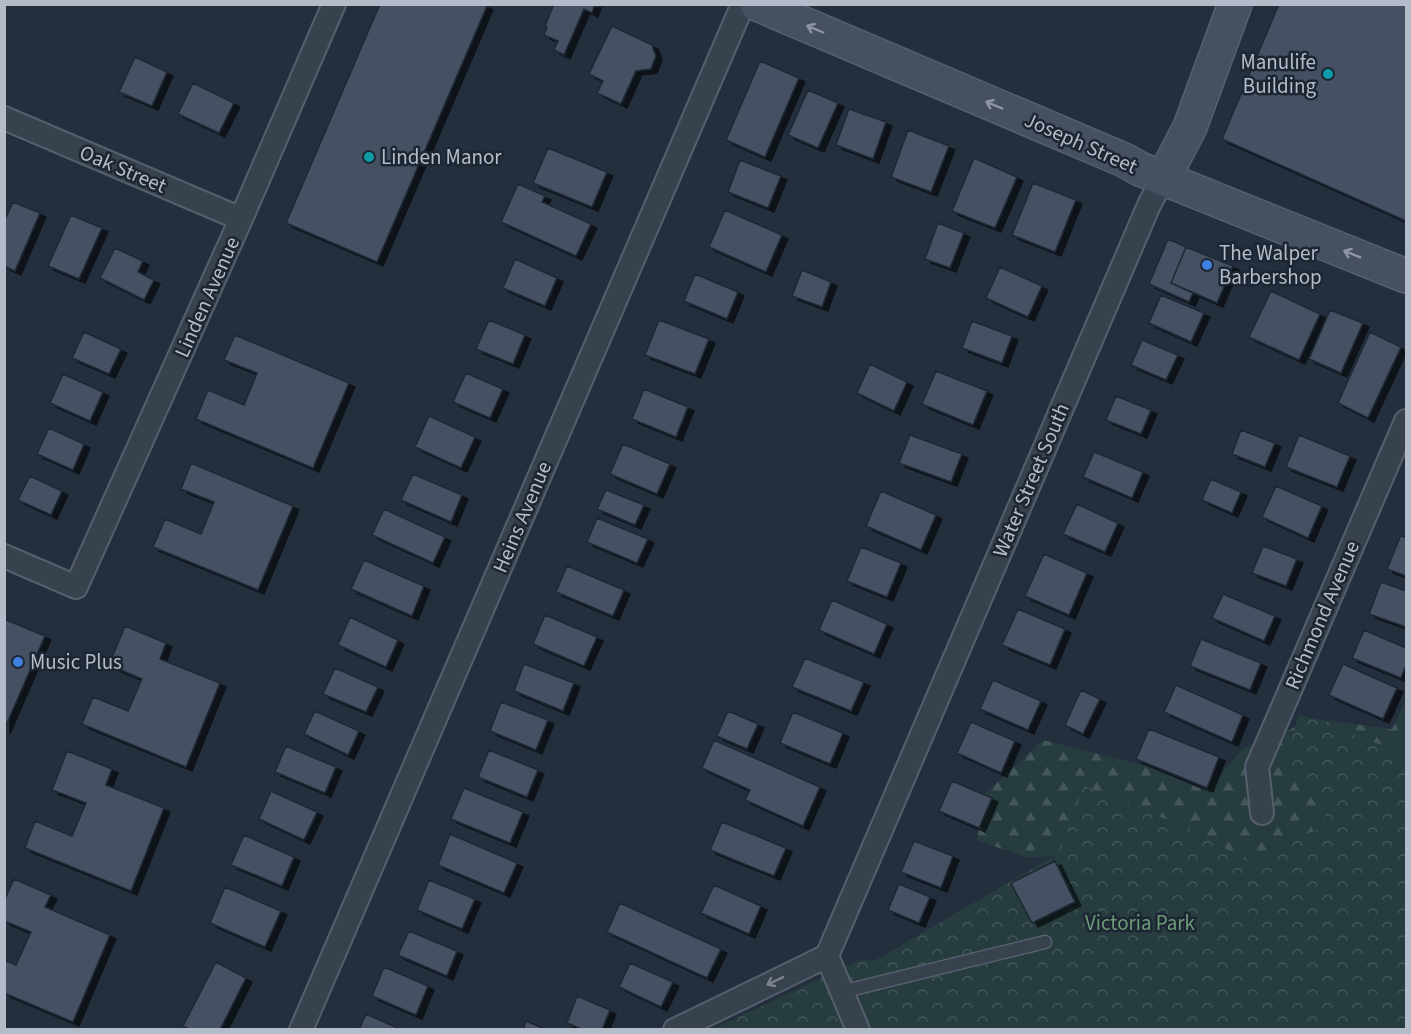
<svg xmlns="http://www.w3.org/2000/svg" width="1411" height="1034" font-family="'Source Sans 3',sans-serif">
<defs>
<pattern id="forest-firs" width="22" height="20" patternUnits="userSpaceOnUse" patternTransform="scale(1.5)"><rect width="22" height="20" fill="#263c3f"/><path d="M5 1l3.5 6h-7zM16 11l3.5 6h-7z" fill="#435659"/></pattern>
<pattern id="park-crowns" width="20" height="18" patternUnits="userSpaceOnUse" patternTransform="scale(1.5)"><rect width="20" height="18" fill="#263c3f"/><path d="M2 6a3 3 0 1 1 6 0M12 15a3 3 0 1 1 6 0" fill="none" stroke="#435659"/></pattern>
<filter id="shadow"><feDropShadow dx="6" dy="4" stdDeviation="0" flood-color="#0009"/></filter>
</defs>
<rect width="100%" height="100%" fill="#242f3e"/>
<path fill="url(#forest-firs)" d="M1406 700V777L1245 926 1065 855 1028 858 977 840 986 793 1043 740 1146 766 1206 791 1244 748 1315 719 1392 729Z"/>
<path fill="url(#park-crowns)" d="M1299 714 1406 754V1029L711 1030 861 959 874 961 1059 853 1084 786 1193 830 1251 863 1319 828 1334 798 1299 784 1285 763Z"/>
<path fill="#455162" stroke="#1f2835" stroke-width="1.5" filter="url(#shadow)" d="M380 4H483L487 6 377 262 286 223Z
M554 4H595L592 13 584 9 564 55 554 50 558 41 544 35 547 27 545 26Z
M1279 4H1406V221L1222 139Z
M612 26 652 45 656 56 651 69 636 71 621 104 597 93 603 81 589 74Z
M135 57 167 72 152 106 119 92Z
M760 61 799 78 765 157 726 140Z
M193 83 234 103 219 133 178 114Z
M808 90 838 103 818 148 788 135Z
M849 109 886 122 873 159 836 145Z
M908 130 949 146 931 192 891 177Z
M548 148 607 172 592 207 533 183Z
M974 158 1017 177 995 228 952 211Z
M740 160 781 176 768 208 728 192Z
M1033 183 1076 200 1055 252 1012 235Z
M518 184 545 196 542 202 591 224 576 256 501 222Z
M13 202 40 213 15 271 4 266V222Z
M725 210 782 235 766 272 709 247Z
M71 215 102 228 79 279 48 266Z
M938 223 964 233 950 268 925 259Z
M1168 239 1186 247 1171 283 1193 293 1189 302 1149 284Z
M1186 247 1233 266 1217 303 1171 283Z
M115 248 143 261 138 272 154 280 144 300 100 278Z
M515 259 557 278 545 306 503 288Z
M1000 267 1042 286 1028 317 986 298Z
M802 270 831 282 822 307 792 296Z
M695 274 738 292 727 319 684 301Z
M1271 291 1320 314 1299 360 1249 337Z
M1161 295 1204 313 1191 342 1149 323Z
M1330 310 1363 323 1341 373 1309 359Z
M489 320 525 335 513 364 476 349Z
M659 320 709 339 695 374 645 355Z
M972 321 1012 336 1002 363 962 348Z
M84 332 121 349 109 374 72 358Z
M1370 332 1401 347 1368 418 1338 403Z
M235 335 349 383 313 468 196 419 208 390 244 405 257 373 224 360Z
M1142 340 1178 355 1166 380 1131 365Z
M870 364 907 382 894 411 857 393Z
M936 371 987 391 973 425 922 404Z
M466 373 503 389 490 418 453 402Z
M63 374 103 392 90 421 50 403Z
M644 389 688 407 676 437 632 419Z
M1116 396 1151 410 1141 434 1106 420Z
M429 416 475 437 461 468 415 447Z
M49 428 84 444 73 470 37 454Z
M1241 430 1275 443 1265 467 1232 454Z
M910 435 962 454 951 482 899 463Z
M1299 435 1350 456 1337 487 1286 467Z
M623 444 670 464 657 494 610 474Z
M1094 452 1143 472 1132 498 1083 477Z
M191 463 293 506 258 590 153 547 165 519 201 534 214 502 181 489Z
M413 474 462 495 451 522 401 500Z
M30 476 62 491 51 515 18 500Z
M1211 479 1241 492 1232 513 1202 500Z
M1276 486 1322 506 1308 538 1262 517Z
M606 490 644 505 635 525 597 509Z
M881 491 936 515 921 550 866 526Z
M1077 504 1118 523 1105 552 1063 534Z
M384 509 445 537 433 563 372 535Z
M597 518 648 539 637 563 587 542Z
M1401 535 1406 538V576L1387 569Z
M1263 546 1297 559 1286 586 1252 573Z
M861 547 901 563 887 597 847 581Z
M1044 554 1087 573 1069 615 1025 596Z
M364 560 424 586 412 616 351 589Z
M567 566 624 590 613 616 556 592Z
M1381 582 1406 591V627L1369 614Z
M1223 594 1275 616 1264 641 1212 618Z
M832 600 887 624 874 654 819 630Z
M1018 609 1065 629 1050 665 1002 645Z
M545 615 597 637 584 666 533 644Z
M350 617 398 640 386 667 338 645Z
M4 619 45 636 4 730Z
M125 626 166 643 160 659 220 683 186 767 82 724 93 697 128 711 142 679 109 665Z
M1364 630 1406 648V665L1401 678 1352 658Z
M1201 639 1261 663 1250 690 1190 666Z
M805 658 864 682 851 711 792 687Z
M524 664 574 683 563 711 514 691Z
M1343 664 1397 688 1383 719 1329 695Z
M335 668 378 687 366 712 323 694Z
M993 680 1041 701 1028 730 980 709Z
M1176 685 1243 715 1232 742 1164 712Z
M1081 690 1100 699 1083 734 1065 725Z
M501 702 548 720 536 750 490 731Z
M315 711 359 731 348 755 304 734Z
M728 711 758 724 747 749 717 736Z
M793 712 843 733 830 764 780 743Z
M971 722 1015 741 1001 773 957 753Z
M1149 729 1219 757 1207 788 1136 759Z
M714 740 820 787 803 826 745 800 750 790 702 768Z
M286 746 336 767 325 793 275 772Z
M489 750 538 770 527 797 478 777Z
M67 751 112 769 106 785 164 808 131 891 25 848 35 821 72 836 86 803 52 790Z
M952 781 992 798 979 828 939 811Z
M464 788 523 812 510 843 451 819Z
M271 791 317 812 304 840 259 819Z
M722 822 786 848 774 876 710 850Z
M450 834 517 863 504 893 438 865Z
M244 835 294 857 282 886 231 865Z
M914 841 953 856 941 888 901 872Z
M1055 861 1075 902 1032 923 1011 883Z
M14 879 51 895 45 907 110 935 73 1022 4 993V960L16 965 31 932 4 921V901Z
M429 880 475 899 462 929 417 910Z
M899 884 930 897 919 923 888 910Z
M714 885 761 906 749 934 701 913Z
M225 887 281 911 265 947 210 923Z
M620 903 721 949 707 978 607 932Z
M409 931 457 951 447 976 398 955Z
M216 962 246 978 220 1030H190L183 1026Z
M630 963 673 982 661 1007 619 987Z
M384 967 428 986 416 1015 372 996Z
M577 996 610 1010 602 1030H584L567 1023Z
M366 1014 402 1030H359Z
M526 1021 547 1030H523Z"/>
<g fill="none" stroke-linecap="round" stroke-linejoin="round">
<defs>
<path id="lane" d="M841 992 1045 942"/>
<path id="street" d="M4 118 241 219
M4 556 76 587 241 219 334 4
M1262 813 1257 767 1406 421
M301 1030 743 4
M675 1030 827 956
M858 1030 827 956 1149 205 1163 179"/>
<path id="secondary" d="M757 4 1124 160 1140 169 1406 276
M1163 179 1190 127 1235 4"/>
</defs>
<use href="#lane" stroke="#565f6c" stroke-width="15"/>
<use href="#street" stroke="#565f6c" stroke-width="26"/>
<use href="#secondary" stroke="#565f6c" stroke-width="36"/>
<use href="#lane" stroke="#38414e" stroke-width="12"/>
<use href="#street" stroke="#38414e" stroke-width="22"/>
<use href="#secondary" stroke="#465061" stroke-width="33"/>
</g>
<defs><path id="oneway-shaft" d="M-6 0H5M1.5-3L5.5 0L1.5 3" fill="none" stroke-width="1.6" stroke-linecap="round" stroke-linejoin="round" transform="scale(1.5)"/></defs>
<g stroke="#8e96a5">
<use href="#oneway-shaft" transform="translate(815 29) rotate(-157)"/>
<use href="#oneway-shaft" transform="translate(994 105) rotate(-157)"/>
<use href="#oneway-shaft" transform="translate(1352 254) rotate(-158)"/>
</g>
<use stroke="#7c8592" href="#oneway-shaft" transform="translate(775 981) rotate(154)"/>
<g fill="#0f9aa8" stroke="#1d2633" stroke-width="2">
<circle cx="1328" cy="74" r="6"/>
<circle cx="369" cy="157" r="6"/>
</g>
<g fill="#3f7fe0" stroke="#1d2633" stroke-width="2">
<circle cx="1207" cy="265" r="6"/>
<circle cx="18" cy="662" r="6"/>
</g>
<g text-anchor="middle" stroke-width="5" stroke-linejoin="round" paint-order="stroke">
<g font-size="21" fill="#b4bcc9" stroke="#1d2633" text-anchor="start">
<text x="1316" y="69" text-anchor="end">Manulife<tspan x="1316" dy="24">Building</tspan></text>
<text x="381" y="164">Linden Manor</text>
<text x="1219" y="260">The Walper<tspan x="1219" dy="24">Barbershop</tspan></text>
<text x="30" y="669">Music Plus</text>
</g>
<g font-size="21" fill="#b4bcc9" stroke="#1d2633">
<text transform="translate(1081 143) rotate(24)" y="7">Joseph Street</text>
<text transform="translate(123 169) rotate(23)" y="7">Oak Street</text>
<text transform="translate(207 297) rotate(-66)" y="7">Linden Avenue</text>
<text transform="translate(1031 480) rotate(-67)" y="7">Water Street South</text>
<text transform="translate(522 517) rotate(-67)" y="7">Heins Avenue</text>
<text transform="translate(1322 615) rotate(-67)" y="7">Richmond Avenue</text>
</g>
<g font-size="21" fill="#6b9a76" stroke="#1d2633">
<text x="1140" y="930">Victoria Park</text>
</g>
</g>
<rect width="1411" height="1034" fill="none" stroke="#b4bcc9" stroke-width="12"/>
</svg>
